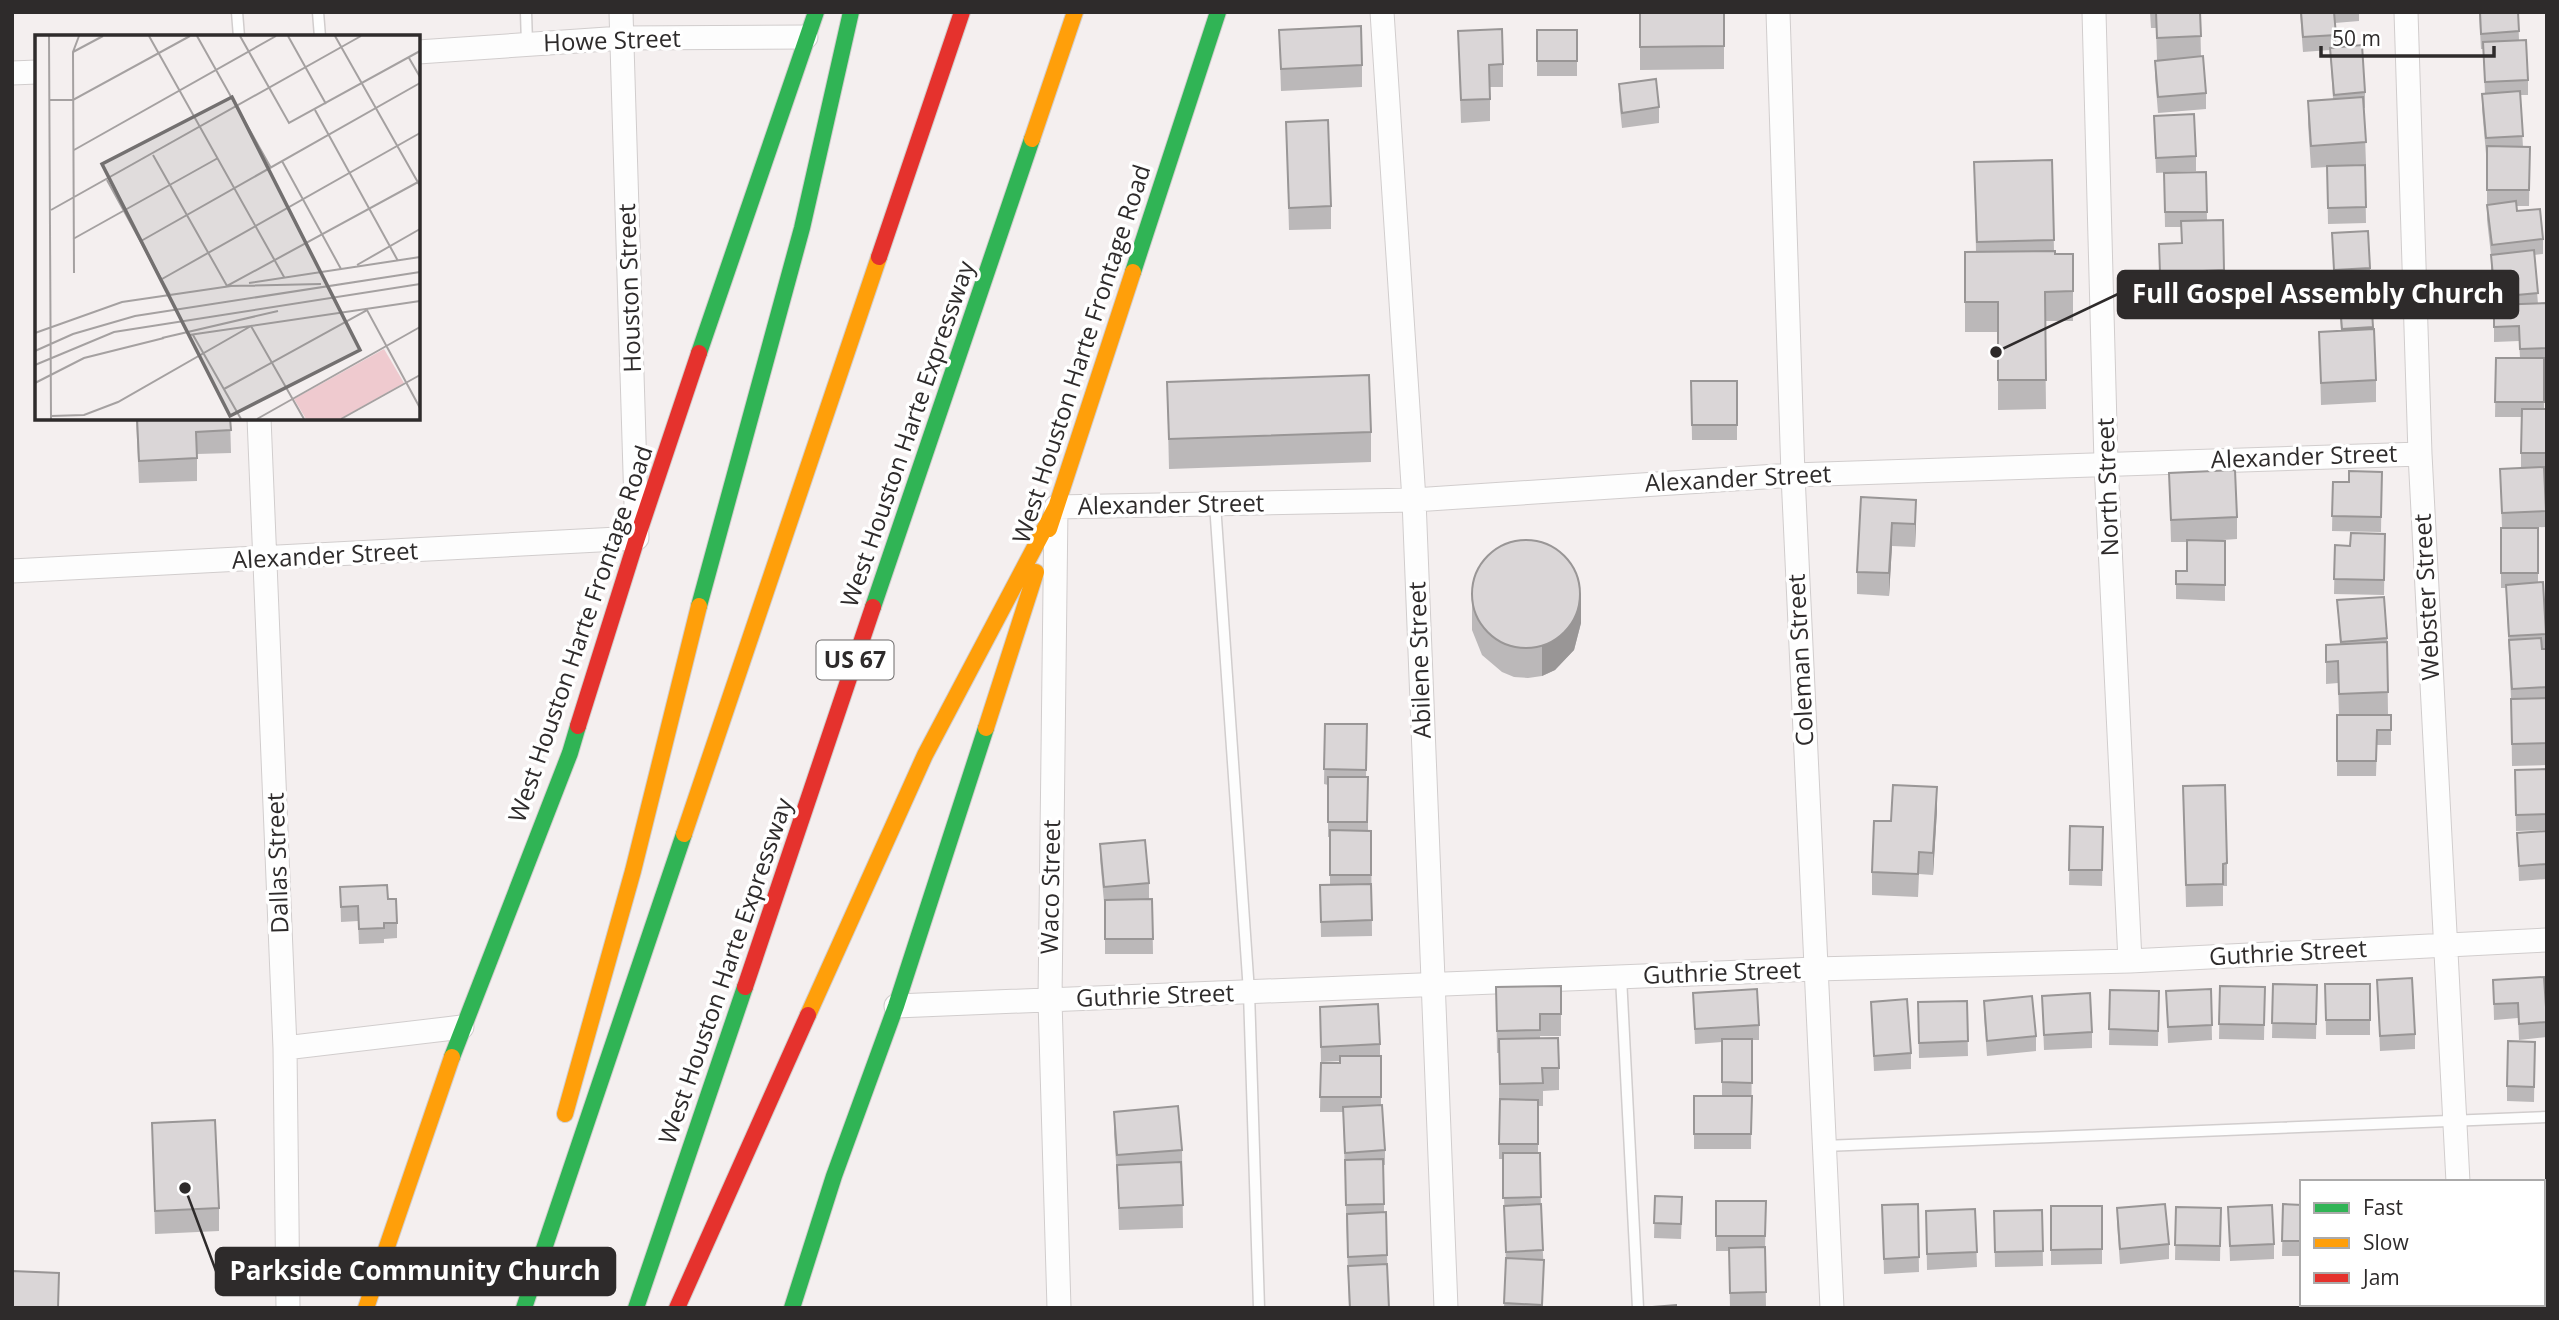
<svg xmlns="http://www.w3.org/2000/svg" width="2559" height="1320" font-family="'Open Sans',sans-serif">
<rect width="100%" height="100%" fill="#f4efef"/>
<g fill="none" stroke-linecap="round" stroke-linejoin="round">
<defs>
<path id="lane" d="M237 12 239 37
M318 12 320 37
M526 12 527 44
M1215 504 1249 992 1259 1308
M1621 977 1638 1308
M1824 1146 2547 1117"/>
<path id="street" d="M1382 12 1414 500 1446 1308
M1778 12 1793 475 1832 1308
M2094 12 2106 463 2130 961
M2406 12 2420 454 2458 1182
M418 52 622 38 806 37
M12 73 37 72
M259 418 285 1048 288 1308
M12 571 637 538 621 12
M896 1006 1815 969 2130 961 2547 940
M285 1048 462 1027
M2464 1304V1308
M1059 1308 1050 1000 1056 507 1414 500 1793 475 2420 454"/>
<path id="fast" d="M1133 272 1218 12
M699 353 816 12
M699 606 802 228 851 12
M873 607 1032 139
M452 1057 570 753 578 726
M524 1308 684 834
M636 1308 745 987
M792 1308 834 1176 896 1006 986 728"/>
<path id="slow" d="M1032 139 1075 12
M1049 529 1133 272
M986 728 1036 572
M684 834 879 257
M808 1015 925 755 1056 507
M565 1114 633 871 699 606
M366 1308 452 1057"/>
<path id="jam" d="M879 257 962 12
M578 726 637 538 699 353
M745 987 873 607
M677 1308 808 1015"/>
</defs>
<use href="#lane" stroke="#d1cdcd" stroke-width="13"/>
<use href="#street" stroke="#d1cdcd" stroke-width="25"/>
<use href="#fast" stroke="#d1cdcd" stroke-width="18"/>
<use href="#slow" stroke="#d1cdcd" stroke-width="18"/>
<use href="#jam" stroke="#d1cdcd" stroke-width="18"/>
<use href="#lane" stroke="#fdfdfd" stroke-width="10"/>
<use href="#street" stroke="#fdfdfd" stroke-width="23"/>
<use href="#fast" stroke="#30b455" stroke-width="16"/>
<use href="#slow" stroke="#ff9f0a" stroke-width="16"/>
<use href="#jam" stroke="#e5322d" stroke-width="16"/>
</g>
<path fill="#bbb8b9" d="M1640 12H1724V69L1640 70Z
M2150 12H2200L2201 57 2206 93V109L2158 113 2155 76V61L2157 60 2156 28H2151Z
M2300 12H2359V21L2335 23 2336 47 2365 92V108H2364L2366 164 2340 166 2365 165 2366 223 2328 224 2327 167 2311 168 2308 124V101L2333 99 2330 50 2303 52Z
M2479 12H2518L2519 40 2528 80V95H2520L2523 147H2530L2529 206H2516L2517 211 2543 239V254L2534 255 2538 304 2547 303V364H2544V409H2547V468H2544L2546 527 2511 528H2538V583L2546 634 2547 649V765L2512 766 2511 699 2506 588H2501V528H2502L2500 469 2521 468V417H2495L2496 358H2520L2519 341 2494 342V305L2491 270V255L2487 220V154H2486L2482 109V94H2485L2483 49H2481Z
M1279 30 1362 65V87L1281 91Z
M1537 30H1577V76H1537Z
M1458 31 1503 64V87H1490V121L1461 123Z
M1619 84 1659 107V123L1622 128 1619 100Z
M2154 116 2196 156V171L2156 173Z
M1286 122 1331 206V229L1289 230Z
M2052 160 2054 251 2055 254H2073V321H2045L2046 409 1998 410V332H1965V252H1976L1974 162Z
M2206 172 2207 220 2224 270V293L2160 295 2159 244 2181 243V227H2165L2164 173Z
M2332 233 2370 268 2376 380V402L2321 405 2319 332 2341 331 2338 285H2334Z
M1691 381H1737V440H1692Z
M1167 382 1371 432V462L1169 469Z
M136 418H230L231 453 197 454V481L139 483Z
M2382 472 2381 532 2332 531 2333 482H2349Z
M2169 473 2237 517V539L2208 541H2225V601L2176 599V571H2187V542H2171Z
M1861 497 1916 522 1915 547 1892 546 1889 596 1857 594V572Z
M2385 534 2384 595 2334 594 2335 545 2350 546Z
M2337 600 2387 638 2388 714 2363 715H2391V745H2377L2376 776H2337V715H2339L2338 683 2326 684V645L2340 644Z
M1472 601 1581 623 1574 650 1555 670 1542 676 1528 678 1514 677 1502 672 1482 655 1472 630Z
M1325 724H1367L1366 777H1368V830L1371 831 1372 936 1321 937 1320 885H1330V837H1328V785L1324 784Z
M2547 769V830L2516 831 2515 770Z
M2183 786 2227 863V886H2223V906L2186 907Z
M1937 810 1933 875 1919 874 1918 897 1872 895V872L1891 821Z
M2070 826 2103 827 2102 886 2069 885Z
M2547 831V879L2519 881 2517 833Z
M1100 844 1149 883V899H1141H1152L1153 954H1105V902H1104L1100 859Z
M340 887 388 899 397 923V938L384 939V943L359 944 358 921 341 922Z
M2377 980 2415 1034V1049L2380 1051Z
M2493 980 2547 1020V1037L2519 1040 2518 1018 2494 1020Z
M2273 984 2317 985 2316 1039 2272 1038Z
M2325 984H2370V1035H2326Z
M1561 986V1036H1540V1038L1559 1068V1090L1543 1091V1106H1538V1153H1540L1541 1213 1544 1275 1542 1308H1504L1506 1266 1503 1159H1499V1053H1497L1496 987Z
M2220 986 2265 987 2264 1040 2219 1039Z
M2211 989 2212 1040 2168 1043 2166 991Z
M2110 990 2159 991 2158 1046 2109 1045Z
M1693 993 1759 1025V1040H1752L1751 1149H1694V1096H1722V1042L1695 1044Z
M2042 996 2092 1032V1048L2044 1050Z
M1967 1001 1968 1056 1919 1058 1918 1002Z
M1984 1001 2036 1036V1051L1987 1056 1984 1017Z
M1871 1002 1911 1053V1069L1874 1071Z
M1320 1007 1380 1044V1056H1381V1105L1385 1150V1165H1384V1212L1387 1255 1389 1308H1349L1343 1112H1320L1321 1063H1340V1061L1321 1062Z
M2535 1042 2534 1102 2507 1101V1086Z
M1114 1112 1182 1150 1183 1228 1119 1230 1117 1176 1114 1134Z
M152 1123 219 1208V1231L155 1234Z
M1655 1196 1682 1212 1681 1239 1654 1238Z
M1716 1201H1766L1765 1252 1766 1307 1730 1308 1729 1251H1716Z
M1918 1204 1919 1272 1884 1274 1882 1205Z
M2283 1204 2302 1205V1256H2282Z
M2543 1204H2547V1246H2543Z
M2051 1206H2102V1264L2051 1265Z
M2176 1207 2221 1208 2220 1261 2175 1260Z
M2228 1207 2274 1244V1259L2230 1261Z
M2117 1208 2169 1244V1259L2120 1264 2117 1223Z
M1975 1209 1977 1267 1927 1270 1926 1211Z
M2042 1210 2043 1266 1995 1267 1994 1211Z"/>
<path fill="#999696" d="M1916 500V522L1915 547V524Z
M1892 523V546L1889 596V573Z
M1581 593V623L1574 650 1555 670 1542 676V646Z
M1937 787V810L1933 875V853Z"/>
<path fill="#dad6d7" stroke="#999696" stroke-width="2" d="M1640 12H1724V46L1640 47Z
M2156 12H2200L2201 36 2157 38Z
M2301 12H2334L2336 35 2303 37Z
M2480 12H2518L2519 31 2481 34Z
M1361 26 1362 65 1281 69 1279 30Z
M1502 29 1503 64 1489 65 1490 99 1461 100 1458 31Z
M1537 30H1577V61H1537Z
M2526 40 2528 80 2485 82 2483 42Z
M2362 45 2365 92 2334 95 2330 48Z
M2203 56 2206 93 2158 97 2155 61Z
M1656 79 1659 107 1622 113 1619 84Z
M2520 91 2523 136 2486 138 2482 94Z
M2363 97 2366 142 2311 146 2308 101Z
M2194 114 2196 156 2156 158 2154 116Z
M1328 120 1331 206 1289 208 1286 122Z
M2487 146 2530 147 2529 190H2487Z
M2052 160 2054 240 1977 242 1974 162Z
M2365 165 2366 207 2328 208 2327 166Z
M2206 172 2207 212H2165L2164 173Z
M2516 201 2517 211 2540 209 2543 239 2492 245 2487 205Z
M2223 220 2224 270 2160 273 2159 244 2182 243 2181 221Z
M2368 231 2370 268 2334 270 2332 233Z
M2534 250 2538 293 2495 297 2491 255Z
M2055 251V254H2073V291L2045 292 2046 380H1998V302H1965V252Z
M2370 279 2373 327 2342 329 2338 281Z
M2547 303V348L2520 349 2519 326 2494 327V305Z
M2374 329 2376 380 2321 383 2319 332Z
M2496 358H2544V402H2495Z
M1369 375 1371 432 1169 439 1167 382Z
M1691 381H1737V425H1692Z
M2522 409H2547V453H2521Z
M137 418H230L231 430 196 432 197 458 139 461Z
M2544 467 2546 511 2502 513 2500 469Z
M2235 470 2237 517 2171 520 2169 473Z
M2349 471 2382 472 2381 517 2332 516 2333 482H2349Z
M1861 497 1916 500 1915 524 1892 523 1889 573 1857 572Z
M2501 528H2538V573H2501Z
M2351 533 2385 534 2384 580 2334 579 2335 545 2350 546Z
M1472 594a54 54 0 1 1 108 0a54 54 0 1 1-108 0Z
M2187 540 2225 541V585L2176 584V571H2187Z
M2543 582 2546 634 2509 636 2506 585Z
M2384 597 2387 638 2341 642 2337 600Z
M2541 638 2542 649H2547V687L2512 689 2509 640Z
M2387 642 2388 692 2339 694 2338 661 2326 662V645Z
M2547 698V743L2512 744 2511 699Z
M2337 715H2391V730H2377L2376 761H2337Z
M1325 724H1367L1366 770 1324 769Z
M2547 769V814L2516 815 2515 770Z
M1328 777H1368L1367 822H1328Z
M1893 785 1937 787 1933 853 1919 852 1918 874 1872 872 1874 821H1891Z
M2225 785 2227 863 2223 864V884L2186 885 2183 786Z
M2070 826 2103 827 2102 870H2069Z
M1330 830 1371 831V875H1330Z
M2547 831V864L2519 866 2517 833Z
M1145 840 1149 883 1104 887 1100 844Z
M1371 884 1372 920 1321 922 1320 885Z
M387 885 388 899H396L397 923H384V928L359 929 358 906 341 907 340 887Z
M1152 899 1153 939H1105V900Z
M2544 977 2547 1022 2519 1024 2518 1003 2494 1004 2493 980Z
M2412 978 2415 1034 2380 1036 2377 980Z
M2273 984 2317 985 2316 1024 2272 1023Z
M2325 984H2370V1020H2326Z
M1561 986V1014H1540V1030L1497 1031 1496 987Z
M2220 986 2265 987 2264 1025 2219 1024Z
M1757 989 1759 1025 1695 1029 1693 993Z
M2211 989 2212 1025 2168 1027 2166 991Z
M2110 990 2159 991 2158 1031 2109 1029Z
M2090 993 2092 1032 2044 1035 2042 996Z
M2032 996 2036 1036 1987 1041 1984 1001Z
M1907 999 1911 1053 1874 1056 1871 1002Z
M1967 1001 1968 1041 1919 1043 1918 1002Z
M1378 1004 1380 1044 1321 1047 1320 1007Z
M1558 1038 1559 1068H1542L1543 1083 1500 1084 1499 1039Z
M1722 1039H1752V1083L1722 1082Z
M2508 1041 2535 1042 2534 1087 2507 1086Z
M1340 1056H1381V1097H1320L1321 1063H1340Z
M1694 1096H1752L1751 1134H1694Z
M1500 1099 1538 1100V1144H1499Z
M1382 1105 1385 1150 1345 1153 1343 1107Z
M1178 1106 1182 1150 1117 1155 1114 1112Z
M215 1120 219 1208 155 1211 152 1123Z
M1503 1153H1540L1541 1197 1503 1198Z
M1383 1159 1384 1204 1346 1205 1345 1160Z
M1181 1162 1183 1205 1119 1208 1117 1165Z
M1655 1196 1682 1197 1681 1224 1654 1223Z
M1716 1201H1766L1765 1236H1716Z
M1541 1204 1543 1250 1506 1252 1504 1206Z
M1918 1204 1919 1257 1884 1259 1882 1205Z
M2165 1204 2169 1244 2120 1249 2117 1208Z
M2283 1204 2302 1205V1241H2282Z
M2543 1204H2547V1231H2543Z
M2272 1205 2274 1244 2230 1246 2228 1207Z
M2051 1206H2102V1249L2051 1250Z
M2176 1207 2221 1208 2220 1246 2175 1245Z
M1975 1209 1977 1252 1927 1254 1926 1211Z
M2042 1210 2043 1251 1995 1252 1994 1211Z
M1386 1212 1387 1255 1348 1257 1347 1214Z
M1765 1247 1766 1292 1730 1293 1729 1248Z
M1506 1258 1544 1260 1542 1305 1504 1303Z
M1387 1264 1389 1308H1350L1348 1266Z
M12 1271 59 1273 58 1308H12Z
M1676 1305V1308H1653V1307Z"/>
<g text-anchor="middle" stroke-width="7" stroke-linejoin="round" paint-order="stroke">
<rect fill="#fff" stroke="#6d6b6b" stroke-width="2" x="816.5" y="640.5" width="77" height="39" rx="5"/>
<g font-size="23" font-weight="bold" fill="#2e2b2b">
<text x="855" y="668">US 67</text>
</g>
<g font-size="24" fill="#2e2b2b" stroke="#fff">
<text transform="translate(612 41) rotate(-2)" y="8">Howe Street</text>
<text transform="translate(630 288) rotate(-92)" y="8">Houston Street</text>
<text transform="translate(1082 354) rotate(-72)" y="8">West Houston Harte Frontage Road</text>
<text transform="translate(908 434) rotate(-71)" y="8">West Houston Harte Expressway</text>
<text transform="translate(2304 457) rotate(-2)" y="8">Alexander Street</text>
<text transform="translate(1738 479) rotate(-3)" y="8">Alexander Street</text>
<text transform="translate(2108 487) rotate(-92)" y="8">North Street</text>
<text transform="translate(1171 505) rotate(-1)" y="8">Alexander Street</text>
<text transform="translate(325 556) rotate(-3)" y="8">Alexander Street</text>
<text transform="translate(2427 597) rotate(-93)" y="8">Webster Street</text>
<text transform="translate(581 634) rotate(-71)" y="8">West Houston Harte Frontage Road</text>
<text transform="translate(1420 660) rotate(-92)" y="8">Abilene Street</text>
<text transform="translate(1801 660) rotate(-93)" y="8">Coleman Street</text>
<text transform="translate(278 863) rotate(-92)" y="8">Dallas Street</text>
<text transform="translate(1051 887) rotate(-89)" y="8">Waco Street</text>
<text transform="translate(2288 953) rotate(-3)" y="8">Guthrie Street</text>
<text transform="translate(726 971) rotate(-71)" y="8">West Houston Harte Expressway</text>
<text transform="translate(1722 973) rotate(-2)" y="8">Guthrie Street</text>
<text transform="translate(1155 996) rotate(-2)" y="8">Guthrie Street</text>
</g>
</g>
<g transform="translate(35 35)">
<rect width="385" height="385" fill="#f4efef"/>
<path d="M349 314 369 348 305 384H271L259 364Z" fill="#efcacf"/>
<path fill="none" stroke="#a5a1a1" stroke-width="2" d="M14 1 16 384M114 1 249 242M162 1 236 133M205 1 254 88 385 16M253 1 291 69M300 1 385 151M38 17 68 1M374 23 385 42M14 65H38L155 1M280 75 363 226M39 115 241 1M118 120 192 251 385 146M247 126 306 234M72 145 135 260M16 175 326 1M38 204 183 123M106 206 385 48M322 230 385 194M39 238 38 17 44 1M127 244 385 98M214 248 385 222M192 251 286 249M0 298 87 267 196 251M154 300 385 266M158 300 206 384M127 303 243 276M0 316 38 299 100 281 385 237M0 330 79 297 385 249M0 348 49 323 129 303M189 354 332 275 385 373M16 381 49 380 83 367 216 291 269 384M222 384 385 292M306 384 385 340"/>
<path fill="#737070" fill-opacity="0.15" stroke="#737070" stroke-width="3.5" d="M197 62 325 315 195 381 67 129Z"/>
<rect width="385" height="385" fill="none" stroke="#2e2b2b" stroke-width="3.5"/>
</g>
<path fill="none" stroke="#2e2b2b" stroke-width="2.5" d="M1996 352L2118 294M185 1188L216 1271"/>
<g fill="#2e2b2b" stroke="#fff" stroke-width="2.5">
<circle cx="1996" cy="352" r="7"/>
<circle cx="185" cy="1188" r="7"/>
</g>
<g fill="#2e2b2b" stroke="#2e2b2b" stroke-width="2.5">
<rect x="2118" y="271" width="400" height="47" rx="7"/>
<rect x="216" y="1248" width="399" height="47" rx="7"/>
</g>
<g font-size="26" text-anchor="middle" font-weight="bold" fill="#fff">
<text x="2318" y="303">Full Gospel Assembly Church</text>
<text x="415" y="1280">Parkside Community Church</text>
</g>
<rect width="2559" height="1320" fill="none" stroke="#2e2b2b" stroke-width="28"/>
<rect x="2300" y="1180" width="245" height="126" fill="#ffffff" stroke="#abaaaa" stroke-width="2"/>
<rect x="2314" y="1203" width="35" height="10" fill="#30b455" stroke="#abaaaa" stroke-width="2"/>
<text x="2363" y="1215" font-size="21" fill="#2e2b2b">Fast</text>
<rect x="2314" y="1238" width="35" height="10" fill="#ff9f0a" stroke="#abaaaa" stroke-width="2"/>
<text x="2363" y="1250" font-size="21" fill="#2e2b2b">Slow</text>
<rect x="2314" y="1273" width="35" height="10" fill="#e5322d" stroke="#abaaaa" stroke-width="2"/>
<text x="2363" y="1285" font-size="21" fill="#2e2b2b">Jam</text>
<path d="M2321 46v10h173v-10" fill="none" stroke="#2e2b2b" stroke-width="3.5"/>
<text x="2332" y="46" font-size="21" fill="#2e2b2b" stroke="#ffffff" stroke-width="5" paint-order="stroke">50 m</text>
</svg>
